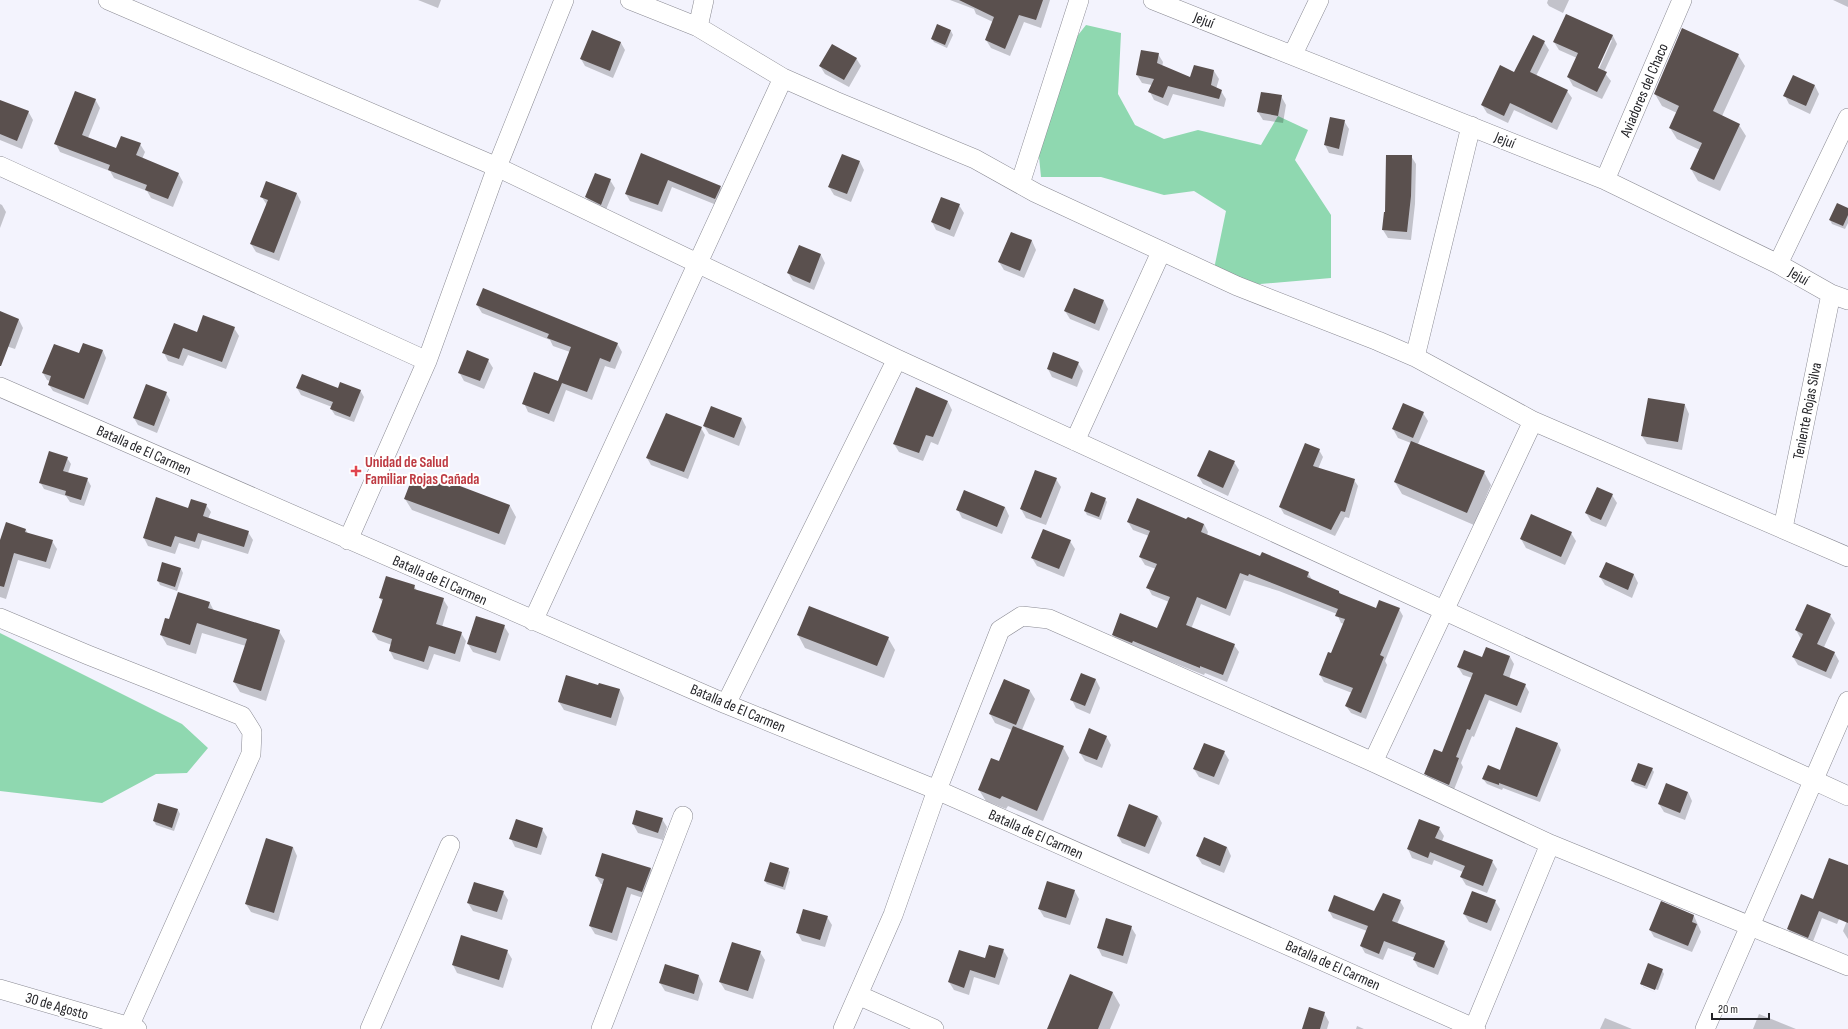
<svg xmlns="http://www.w3.org/2000/svg" width="1848" height="1029" font-family="'Sofia Sans Condensed',sans-serif">
<rect width="100%" height="100%" fill="#f3f3fd"/>
<path fill="#8fd8b0" d="M1086 25 1121 33 1118 94 1135 125 1164 139 1198 130 1261 145 1278 116 1308 130 1295 160 1331 215V278L1237 286 1214 269 1226 211 1194 191 1164 195 1101 177H1041L1038 146 1064 53Z
M0 633 182 724 208 748 187 773 156 774 102 803 0 791Z"/>
<path fill="#0003" fill-rule="evenodd" d="M418 0H441L438 8Z
M950 0H1050L1041 28 1024 22 1010 56 991 48 986 40 993 22 976 14 974 9Z
M1548 0H1569L1563 13 1549 6 1547 3Z
M1833 0H1848V7Z
M1567 15 1613 36 1617 44 1604 72 1611 81 1602 99 1573 86 1568 77 1577 58 1559 50 1554 42ZM1610 40H1612L1597 73 1595 72Z
M951 31 953 35 947 48 934 42 932 39Z
M592 32 621 43 625 50 613 78 585 66 581 59Z
M1544 42 1549 50 1536 76 1567 91 1572 98 1557 130 1514 110 1508 123 1487 113 1482 105 1515 74Z
M1158 54 1163 62 1162 67 1191 78 1214 71 1219 79 1216 89 1221 91 1226 99 1224 107 1173 94 1168 106 1154 100 1150 92 1152 85 1142 83 1137 75Z
M1738 55 1745 66 1722 116 1739 125 1746 136 1720 191 1698 181 1691 169 1700 150 1677 139 1670 128 1677 113 1662 106 1655 94Z
M856 58 861 66 849 87 825 74 820 66Z
M1815 86 1819 94 1810 114 1789 104 1785 96Z
M1281 96 1286 105 1283 123 1263 120 1258 112Z
M95 99 100 108 88 138 117 149 140 144 145 152 142 159 178 173 183 182 173 207 151 198 147 191 114 178 110 171 60 152 56 144Z
M0 104 28 111 33 120 22 149 0 140Z
M1330 118 1344 121 1349 129 1343 156 1329 153 1325 145Z
M642 155 720 187 725 195 719 206 672 187 662 212 630 201 626 194Z
M1411 156 1416 164 1415 204 1411 240 1388 238 1383 230Z
M860 162 864 170 851 202 834 195 829 187Z
M610 180 615 188 605 212 591 205 586 197Z
M297 194 301 202 279 261 256 252 251 244 267 205 261 196Z
M0 204 2 205 6 212 0 228Z
M959 205 964 213 954 237 936 230 932 222Z
M1848 209V223L1845 229 1832 224 1830 220Z
M1011 233 1032 241 1036 250 1024 278 1004 270 999 262Z
M799 247 821 255 825 263 814 290 793 281 788 273Z
M1104 301 1108 309 1099 331 1070 319 1065 311Z
M477 305 617 343 622 352 615 369 605 366 592 400 566 390 554 422 528 412 524 403 558 382 570 352 553 346 550 340 482 313Z
M0 312 19 320 23 328 15 349 0 344Z
M234 328 239 336 226 369 188 355 183 366 168 361 164 353 197 333Z
M84 344 103 351 106 358 88 405 53 391 49 385 50 381 47 380 43 373 80 354Z
M488 360 493 368 484 389 464 381 459 372Z
M1078 363 1083 371 1077 387 1052 377 1048 369Z
M297 388 360 390 364 397 354 422 335 415 331 409 332 407 301 395Z
M166 393 170 400 157 433 138 425 134 418Z
M948 402 952 410 938 445 931 442 923 461 899 452 894 444Z
M1685 405 1689 414 1682 450 1647 444 1642 436Z
M1423 413 1428 421 1418 444 1484 472 1491 485 1474 525 1402 494 1395 482 1411 443 1398 438 1393 429Z
M742 419 746 427 739 446 709 434 704 426Z
M701 428 705 435 688 479 651 465 647 458Z
M1319 450 1323 457 1318 469 1354 480 1358 486 1349 518 1345 517 1335 536 1284 514 1280 507Z
M67 458 71 464 68 473 87 479 91 486 84 506 70 502 66 496 44 489 40 482Z
M1234 462 1239 470 1228 496 1203 484 1198 476Z
M1056 479 1061 487 1046 525 1026 518 1021 509Z
M451 489 510 506 516 517 505 545 412 510 405 499Z
M1612 495 1617 503 1606 527 1591 521 1586 513Z
M156 499 189 509 206 505 211 512 208 519 248 532 253 540 248 554 202 540 199 549 179 543 175 554 148 546 144 538Z
M1105 499 1107 502 1101 520 1087 515 1085 511Z
M1005 507 1009 516 1002 534 962 518 958 510Z
M1187 521 1204 524 1208 532 1207 535 1261 557 1308 573 1313 581 1339 591 1341 595 1376 609H1399L1403 616 1385 661 1387 665 1366 719 1351 713 1346 706 1352 693 1324 682 1320 675 1332 654 1344 624 1341 623 1337 614 1279 591 1244 580 1230 616 1201 604 1191 629 1234 645 1239 652 1227 682 1205 673 1204 675 1137 648 1117 642 1113 634 1158 629 1169 602 1152 595 1148 588 1156 569 1145 565 1140 557 1149 536 1133 530 1128 522Z
M26 530 28 534 52 541 57 549 50 569 18 560 6 599 0 597V544Z
M1571 533 1576 541 1565 565 1526 548 1521 539Z
M1070 541 1075 549 1064 577 1037 566 1032 558Z
M1606 563 1634 575 1638 583 1632 598 1605 585 1600 577Z
M163 564 181 569 183 573 177 591 160 585 158 581Z
M414 586 417 591 443 599 448 607 442 627 461 633 466 641 460 662 434 654 428 670 394 659 390 651 392 645 378 640 373 632 383 603 380 598Z
M210 603 214 611 279 631 285 641 266 701 240 692 234 682 246 646 202 633 196 654 167 645 161 635 170 620Z
M1830 615 1835 623 1824 647 1834 652 1839 661 1831 679 1798 665 1793 657 1801 639 1796 630Z
M504 626 509 634 500 661 473 652 468 644Z
M798 635 888 638 895 650 884 678 805 648Z
M1487 648 1510 657 1514 664 1509 679 1525 685 1529 692 1521 713 1489 700 1474 737 1472 736 1461 763 1463 767 1453 792 1430 781 1426 774 1443 753 1472 678 1463 675 1458 667 1483 658Z
M1082 675 1096 680 1100 688 1090 714 1076 708 1072 700Z
M1004 680 1030 691 1035 699 1022 730 1063 747 1069 758 1043 821 1008 806 1006 809 986 801 979 790 999 762 1012 730 995 723 990 714Z
M599 687 620 690 624 698 616 726 564 710 559 702Z
M1517 728 1558 744 1561 750 1540 802 1503 788 1502 790 1487 784 1483 779 1501 771Z
M1106 736 1111 745 1102 768 1085 761 1080 753Z
M1224 752 1229 760 1219 785 1199 777 1194 769Z
M1652 769 1654 772 1647 789 1635 785 1632 781Z
M1688 792 1692 801 1685 820 1664 812 1659 804Z
M178 810 180 814 174 831 156 825 154 821Z
M637 811 662 819 667 827 663 840 638 833 633 824Z
M1158 816 1162 823 1149 854 1122 843 1118 836Z
M1419 820 1439 828 1444 836 1442 841 1492 861 1497 869 1487 893 1466 885 1461 877 1463 872 1434 860 1432 865 1412 858 1408 849Z
M542 829 547 837 541 855 515 847 511 839Z
M293 847 297 856 278 921 251 912 246 904Z
M1227 847 1231 856 1224 873 1202 864 1197 856Z
M1848 866V898L1837 924 1822 918 1812 944 1792 936 1788 929 1813 900Z
M651 869 655 876 646 899 631 894 617 941 595 934 590 926 603 884H601L596 876Z
M788 869 790 872 785 890 767 884 765 881Z
M1074 890 1079 899 1070 925 1044 917 1039 909Z
M503 892 508 900 502 920 473 911 468 903Z
M1400 901 1404 908 1397 924 1444 942 1448 949 1438 975 1418 967 1414 960 1415 958 1388 948 1383 960 1365 953 1361 946 1367 931 1333 918 1329 911 1375 912Z
M1495 901 1500 909 1491 931 1469 922 1464 914Z
M1694 916 1701 932 1692 952 1654 937 1650 930Z
M827 917 832 925 825 947 802 941 797 932Z
M1848 918V939L1843 931Z
M1131 927 1136 935 1127 964 1102 956 1098 948Z
M1003 950 1008 958 999 985 974 977 969 995 954 990 949 982Z
M507 951 512 959 503 988 457 973 453 965Z
M760 952 765 960 753 999 725 990 720 982Z
M1662 970 1664 974 1658 990 1642 984V986L1657 993 1643 987 1641 984Z
M1071 975 1113 993 1120 1005 1110 1029H1048Z
M699 976 703 984 698 1001 665 991 660 983Z
M1324 1013 1329 1022 1327 1029H1303Z
M1759 1014 1796 1029H1753Z
M1605 1018 1632 1029H1600Z
M1357 1026 1364 1029H1356Z"/>
<path fill="#5a504e" d="M959 0H1043L1036 20 1019 15 1005 49 985 40 994 17Z
M1566 14 1613 35 1598 68 1607 72 1597 92 1567 77 1578 53 1553 42Z
M937 24 951 30 945 45 931 39Z
M1682 28 1739 54 1713 111 1740 124 1714 180 1690 169 1702 143 1669 128 1679 106 1654 94Z
M592 30 621 42 610 71 580 59Z
M1533 35 1545 41 1530 72 1568 90 1552 123 1510 103 1504 116 1481 105 1500 65 1514 72Z
M832 44 857 58 844 80 819 66Z
M1141 50 1159 53 1157 63 1190 77 1194 65 1214 70 1211 85 1222 90 1219 99 1168 86 1163 98 1148 92 1154 79 1136 75Z
M1793 75 1815 85 1806 106 1783 96Z
M75 91 96 99 82 135 116 148 121 136 141 143 136 155 179 173 168 199 145 190 147 185 108 170 110 165 54 144Z
M1261 92 1282 95 1278 116 1257 112Z
M0 100 29 111 17 141 0 134Z
M1330 117 1345 120 1339 149 1324 145Z
M641 153 721 186 715 199 668 180 658 205 625 194Z
M842 154 860 161 847 194 828 187Z
M1386 155H1412L1411 196 1407 232 1382 230 1384 212H1385Z
M595 173 611 179 601 205 585 197Z
M266 181 297 193 274 253 250 244 268 200 260 197Z
M941 197 960 204 950 230 931 222Z
M1837 203 1848 208V215L1843 226 1829 220Z
M1011 232 1032 240 1020 271 998 262Z
M799 245 821 254 810 283 787 273Z
M483 288 618 343 610 362 600 358 587 392 562 383 549 414 522 404 534 372 558 381 571 347 547 338 549 334 476 305Z
M1074 288 1104 300 1095 324 1064 311Z
M0 311 19 319 1 366H0Z
M203 315 235 327 222 362 183 348 179 359 162 353 174 323 197 332Z
M83 343 103 350 84 399 48 385 51 376 42 373 54 344 79 353Z
M467 350 489 359 480 381 458 373Z
M1053 352 1079 362 1072 379 1047 369Z
M302 374 338 388 340 382 361 390 350 417 330 409 333 402 296 388Z
M146 384 167 392 154 426 133 418Z
M916 387 948 401 933 437 926 435 919 453 893 444Z
M1648 398 1685 404 1678 442 1641 436Z
M1403 403 1424 412 1413 438 1392 429Z
M711 406 742 418 734 438 703 426Z
M666 413 702 427 684 472 646 458Z
M1411 441 1485 471 1467 513 1394 482Z
M1305 443 1320 449 1313 466 1355 479 1345 512 1341 511 1331 530 1279 507Z
M1209 450 1235 461 1223 488 1197 476Z
M49 451 68 457 63 471 88 478 81 500 65 495 66 491 39 483Z
M1035 470 1057 478 1041 518 1020 509Z
M414 473 450 487 452 483 510 505 499 534 404 499Z
M1597 487 1613 494 1601 520 1585 513Z
M964 490 1005 507 997 527 956 510Z
M1091 492 1106 498 1099 517 1084 511Z
M156 497 188 508 191 499 207 504 203 516 249 531 244 547 198 533 195 542 175 536 171 547 143 538Z
M1137 498 1186 519 1188 517 1204 524 1201 532 1260 556 1262 552 1309 572 1307 577 1339 591V593L1376 608 1379 600 1400 608 1380 655 1384 657 1361 713 1345 706 1353 688 1319 675 1328 652 1331 653 1345 619 1335 616 1338 609 1249 574 1248 576 1240 573 1226 609 1197 597 1186 625 1235 644 1223 675 1200 666V668L1133 641 1132 643 1112 635 1120 613 1157 628 1170 597 1146 588 1157 564 1139 557 1150 531 1127 522Z
M1531 514 1572 532 1561 557 1520 539Z
M6 522 26 529 25 532 53 540 46 562 14 553 4 587 0 586V540Z
M1043 529 1071 540 1059 569 1031 558Z
M162 562 181 568 175 587 157 581Z
M1606 562 1634 574 1628 590 1599 577Z
M386 576 415 585 414 589 444 598 436 624 462 632 455 654 429 646 424 662 389 651 392 639 372 632 383 599 379 598Z
M178 592 210 602 208 608 280 630 261 691 233 682 247 639 197 623 190 645 160 635 165 618 169 619Z
M1807 604 1831 614 1817 644 1835 652 1826 672 1792 657 1803 634 1795 630Z
M809 606 889 637 877 666 797 635Z
M476 616 505 625 496 653 467 644Z
M1486 647 1510 656 1503 675 1526 684 1517 706 1485 694 1470 730 1467 729 1456 757 1459 758 1449 785 1424 774 1434 749 1442 752 1473 673 1457 667 1464 650 1482 657Z
M1081 673 1096 679 1085 706 1070 700Z
M566 675 598 685 599 683 620 689 611 718 558 702Z
M1004 679 1030 690 1016 725 989 714Z
M1013 726 1064 746 1037 811 1002 796 1000 799 978 790 991 758 999 761Z
M1516 727 1558 743 1537 797 1499 783V785L1482 779 1488 765 1500 770Z
M1089 728 1107 736 1097 760 1079 753Z
M1204 743 1225 751 1214 777 1193 769Z
M1638 763 1653 768 1645 786 1631 781Z
M1666 783 1688 792 1680 813 1658 804Z
M158 803 178 809 172 828 153 821Z
M1129 804 1158 816 1145 847 1117 836Z
M636 810 663 818 658 833 632 824Z
M516 819 543 828 537 848 509 839Z
M1419 819 1440 827 1435 838 1493 860 1483 886 1460 877 1465 866 1430 852 1428 858 1407 849Z
M1204 837 1227 847 1220 866 1196 856Z
M266 838 293 847 274 913 245 904Z
M602 853 651 868 642 892 627 887 612 933 589 926 604 879 595 876Z
M1829 858 1848 865V923L1819 911 1808 938 1787 929 1801 894 1813 899Z
M770 862 789 868 783 887 764 881Z
M1047 881 1075 890 1066 918 1038 909Z
M474 882 504 891 497 912 467 903Z
M1472 891 1496 900 1487 923 1463 914Z
M1383 893 1401 900 1392 921 1445 941 1434 968 1413 960 1416 953 1384 941 1379 954 1360 946 1368 926 1328 911 1334 895 1374 911Z
M1661 901 1694 915 1692 922 1697 924 1688 946 1649 930Z
M803 909 828 916 820 940 796 933Z
M1106 918 1132 926 1123 956 1097 948Z
M461 935 508 950 499 980 452 965Z
M732 942 761 951 748 991 719 982Z
M989 945 1004 949 995 978 970 970 964 988 948 982 959 950 985 958Z
M1648 963 1663 969 1655 990 1640 984Z
M665 964 699 975 694 994 659 983Z
M1070 974 1113 992 1098 1029H1047Z
M1309 1007 1325 1012 1320 1029H1302Z"/>
<g fill="none" stroke-linecap="round" stroke-linejoin="round">
<defs>
<path id="minor" d="M108 0 497 167 897 359 1848 796
M1153 0 1605 180 1778 264 1831 294 1848 300
M698 27 704 0
M1293 54 1319 0
M783 78 835 101 975 159 1036 193 1237 286 1378 341 1415 357 1533 421 1848 557
M0 166 427 361
M1605 180 1682 0
M1020 184 1079 0
M1778 264 1848 118
M1415 357 1471 126
M0 387 726 704 937 790 1476 1029
M1075 441 1161 252
M1783 528 1831 294
M348 540 427 361 497 167 564 0
M0 618 88 655 242 716 252 732 251 754 128 1029
M533 621 783 78 698 27 630 0
M726 704 897 359
M1373 762 1533 421
M1550 844 1848 966
M0 989 137 1029
M858 995 934 1029
M370 1029 450 845
M601 1029 683 816
M843 1029 893 915 937 790 1000 630 1022 616 1049 619 1373 762 1550 844 1474 1028
M1705 1029 1848 701"/>
</defs>
<use href="#minor" stroke="#8a8a93" stroke-width="20"/>
<use href="#minor" stroke="#fff" stroke-width="19"/>
</g>
<path fill="#e0444e" stroke="#fff" stroke-width="1.5" d="M354 465h4v4h4v4h-4v4h-4v-4h-4v-4h4z"/>
<g text-anchor="middle" stroke-width="4" stroke-linejoin="round" paint-order="stroke">
<g font-size="15" fill="#252529" stroke="#fff">
<text transform="translate(1204 20) rotate(21)" y="5">Jejuí</text>
<text transform="translate(1644 90) rotate(-67)" y="5">Aviadores del Chaco</text>
<text transform="translate(1505 140) rotate(22)" y="5">Jejuí</text>
<text transform="translate(1799 276) rotate(30)" y="5">Jejuí</text>
<text transform="translate(1807 411) rotate(-79)" y="5">Teniente Rojas Silva</text>
<text transform="translate(144 450) rotate(24)" y="5">Batalla de El Carmen</text>
<text transform="translate(440 580) rotate(24)" y="5">Batalla de El Carmen</text>
<text transform="translate(738 708) rotate(23)" y="5">Batalla de El Carmen</text>
<text transform="translate(1036 834) rotate(24)" y="5">Batalla de El Carmen</text>
<text transform="translate(1333 965) rotate(24)" y="5">Batalla de El Carmen</text>
<text transform="translate(57 1006) rotate(16)" y="5">30 de Agosto</text>
</g>
<g font-size="15" font-weight="bold" fill="#be3a42" stroke="#fff" text-anchor="start">
<text x="365" y="467">Unidad de Salud<tspan x="365" dy="17">Familiar Rojas Cañada</tspan></text>
</g>
</g>
<path d="M1712 1013v6h57v-6" fill="none" stroke="#252529" stroke-width="2"/>
<text x="1718" y="1013" font-size="12" fill="#252529" stroke="#ffffff" stroke-width="3" paint-order="stroke">20 m</text>
</svg>
